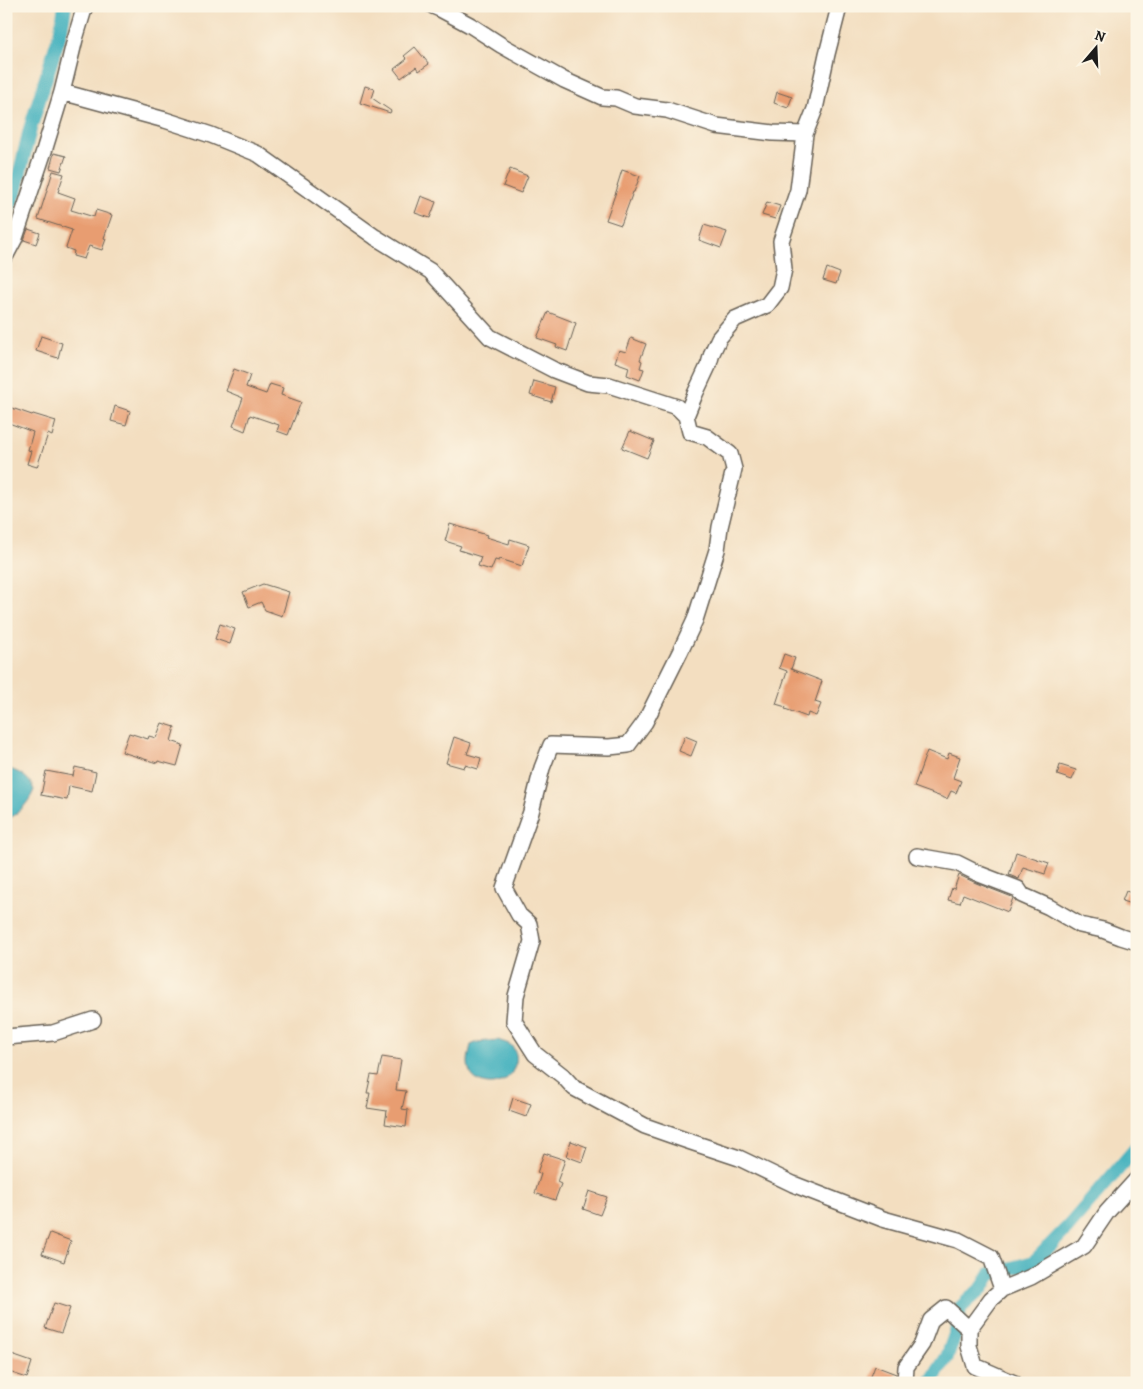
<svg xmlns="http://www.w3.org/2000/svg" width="1143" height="1389" font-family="Alegreya,serif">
<rect width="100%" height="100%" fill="#fcf5e5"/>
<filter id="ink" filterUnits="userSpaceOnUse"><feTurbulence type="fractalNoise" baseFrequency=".02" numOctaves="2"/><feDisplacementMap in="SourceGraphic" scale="10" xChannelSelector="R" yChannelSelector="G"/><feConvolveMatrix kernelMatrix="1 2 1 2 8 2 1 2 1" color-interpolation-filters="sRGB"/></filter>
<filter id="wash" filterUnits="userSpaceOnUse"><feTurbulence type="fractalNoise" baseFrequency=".0096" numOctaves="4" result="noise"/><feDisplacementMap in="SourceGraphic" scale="20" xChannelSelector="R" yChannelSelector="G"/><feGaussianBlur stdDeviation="1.12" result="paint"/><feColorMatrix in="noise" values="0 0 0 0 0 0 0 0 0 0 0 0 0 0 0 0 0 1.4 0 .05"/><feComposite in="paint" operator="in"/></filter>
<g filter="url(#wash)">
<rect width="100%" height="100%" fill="#f3dec0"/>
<path fill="#43b1be" stroke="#30666d" d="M6 768C18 771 30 777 34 790 28 804 20 812 7 820Z
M498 1040C502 1042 509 1043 512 1046 516 1051 518 1059 515 1065 514 1068 512 1073 510 1075 500 1088 477 1087 470 1072 466 1063 469 1054 471 1045L478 1042Z"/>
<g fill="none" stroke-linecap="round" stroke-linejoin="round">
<path stroke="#43b1be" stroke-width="14" d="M6 214 15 193 30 129 61 30 65 6
M930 1383 947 1357 957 1329 960 1308 983 1287 990 1274 1034 1262 1068 1227 1137 1147"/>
</g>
<g id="blocks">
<path fill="#e89d71" d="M415 47 429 64 419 71 416 67 401 78 394 69 407 59 404 56Z
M365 86 375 89 372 98 391 111 390 113 360 103Z
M777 92 792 97 788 108 774 103Z
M54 153 66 156 61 171 50 168Z
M510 169 528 176 521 193 503 186Z
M622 170 640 176 634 192H633L621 225 606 220 618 186H617Z
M53 171 64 174 58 192 75 198 71 210 94 217 96 210 112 215 104 238 106 239 102 250 89 246 84 259 73 256 74 251 66 248 72 230 38 219Z
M421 196 436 202 430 218 415 213Z
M767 202 780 206 775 219 762 215Z
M704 225 727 232 721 248 699 240Z
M28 229 40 233 36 244 24 240Z
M827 268 840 273 836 284 823 280Z
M548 312 576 323 567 351 556 347 557 345 537 338Z
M41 336 62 343 58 358 36 351Z
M631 338 646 344 640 360 642 361 640 368 644 369 640 380 627 375 629 367 615 362 619 350 626 352Z
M234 369 250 375 246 387 266 394 270 384 283 388 281 395 301 402 288 435 277 431 279 425 250 415 245 431 233 426 243 398 226 391Z
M534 381 555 387 551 402 530 395Z
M6 406 32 415 33 414 56 421 52 436 48 434 37 467 27 464 31 451 28 450 33 432 6 422Z
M115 406 130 411 126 425 111 421Z
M630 431 654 441 647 458 622 448Z
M450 524 487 535 486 537 509 544 510 539 529 545 522 566 500 559 499 561 495 560 491 570 478 566 481 557 459 550 461 546 445 541Z
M263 584 289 592 282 616 265 610 261 602 249 607 243 592Z
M220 624 235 629 230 644 215 639Z
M784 654 795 658 791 669 822 681 815 702 821 704 816 716 808 713 807 717 785 709 786 707 776 704 787 671 779 668Z
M162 723 175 727 171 741 183 745 177 766 158 761 157 763 122 752 129 733 148 739 149 736 156 738Z
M685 736 697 741 691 756 679 751Z
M454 737 471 743 467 754 481 758 478 769 465 765 464 768 446 763Z
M927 751 947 759 949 753 960 757 953 778 961 781 956 793 951 791 947 799 914 787Z
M1060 765 1076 770 1072 780 1057 775Z
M75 767 96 772 92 791 69 786 67 800 41 795 46 771 73 776Z
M1016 852 1049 863 1045 874 1023 867 1019 879 1009 875Z
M959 875 976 883 1012 897 1013 898 1008 912 963 894 960 903 948 900 952 888 954 889Z
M1126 891 1137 895V906L1122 901Z
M382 1057 401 1060 396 1090 406 1091 402 1109 408 1110 406 1127 385 1124 387 1111 367 1108 370 1093H367L371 1075 378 1076Z
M513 1098 531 1104 526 1117 509 1111Z
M571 1141 587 1147 582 1162 566 1156Z
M544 1153 565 1160 557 1182 561 1184 555 1200 535 1193 541 1174 537 1173Z
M589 1191 607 1197 600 1215 583 1209Z
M50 1233 71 1241 64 1262 42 1254Z
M54 1303 70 1308 61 1333 45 1328Z
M6 1353 32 1362 27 1378 6 1371Z
M875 1366 896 1374V1383H880L870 1379Z"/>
</g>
</g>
<g filter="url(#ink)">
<use href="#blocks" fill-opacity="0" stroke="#676055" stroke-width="1"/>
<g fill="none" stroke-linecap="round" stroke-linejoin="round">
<defs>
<path id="minor" d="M433 6 440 9 470 25 501 45 564 80 602 97 616 98 635 106 667 110 716 126 773 133 805 134 798 190 781 241 784 269 780 288 767 305 735 319 719 338 712 353 709 364 695 394 686 416 690 432 707 437 730 454 734 469 720 527 717 550 695 620 680 652 645 722 628 745 609 747 551 745 542 768 531 812 504 888 519 915 529 924 532 941 516 996 514 1021 535 1054 563 1076 574 1088 645 1126 685 1140 739 1158 793 1184 883 1219 958 1240 991 1257 1002 1289
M62 92 165 120 211 135 258 154 375 237 430 271 490 337 554 370 588 383 609 385 677 407 686 416
M805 134 815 109 827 54 838 11 841 6
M6 255 15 238 44 151 62 92 75 39 85 6
M917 856 957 863 979 874 1018 889 1022 895 1049 907 1080 925 1103 930 1121 937 1137 942
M6 1037 53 1033 93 1020
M905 1383 906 1367 922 1344 931 1320 946 1308 969 1329
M1014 1383 975 1366 969 1346V1329L991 1299 1002 1289 1031 1277 1084 1246 1107 1212 1137 1179"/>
</defs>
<use href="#minor" stroke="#676055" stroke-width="18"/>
<use href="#minor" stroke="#fff" stroke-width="15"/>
</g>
</g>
<rect width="1143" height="1389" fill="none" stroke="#fcf5e5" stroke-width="25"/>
<g transform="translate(1096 48) rotate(19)" stroke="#fcf5e5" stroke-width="4" paint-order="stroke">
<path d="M0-4L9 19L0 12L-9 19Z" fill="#1c1c1c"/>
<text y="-8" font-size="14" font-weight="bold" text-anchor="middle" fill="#1c1c1c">N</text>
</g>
</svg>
